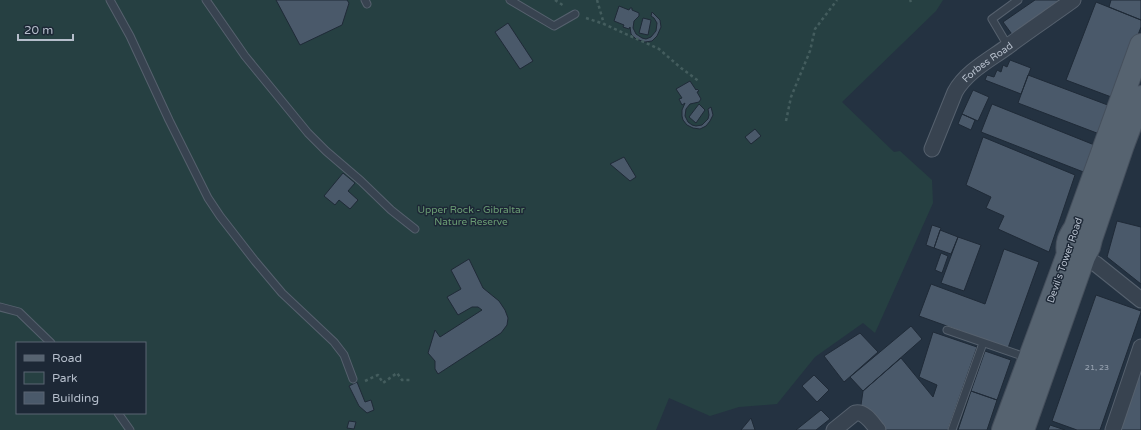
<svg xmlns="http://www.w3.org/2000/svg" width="1141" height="430" font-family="'Varela Round',sans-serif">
<rect width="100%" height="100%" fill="#243241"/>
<path fill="#264042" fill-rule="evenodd" d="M0 0H943L936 11 842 102 894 152 900 151 932 180 933 203 875 333 863 323 815 357 777 404 739 407 710 416 669 398 656 430H0ZM17 343H145V413H17Z"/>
<path fill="#4a596a" stroke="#1f2a37" d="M276 0H347L349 3 342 25 300 45Z
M1035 0H1066L1014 37 1003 22Z
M1111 0H1141V20L1109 7Z
M1096 2 1141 20V27L1114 98 1066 80Z
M619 6 629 10 630 8H632V10L639 13V16L634 21 633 28 636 34 642 38 646 39 651 37 656 31 657 23 654 18 651 16 652 12 660 20 661 27 657 36 652 41 645 42 636 39 631 34 630 27 629 29 623 27 624 25 614 21Z
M643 18 651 20 648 35 639 33Z
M508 23 533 61 520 69 495 32Z
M1010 60 1031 68 1021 94 985 80 987 75 994 77 997 70 1001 72 1003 65 1007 67Z
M1028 75 1113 107 1102 135 1018 103Z
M690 81 696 90 697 89 699 91 697 92 701 99 699 102 690 104 686 109 685 116 688 122 692 125 696 126 702 125 708 119 709 115 708 109 711 107 713 115 710 121 706 126 700 129 693 128 687 125 683 120 682 116V110L685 103 682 105 679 99 682 98 676 89Z
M973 90 989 97 978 121 962 114Z
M699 104 705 110 696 123 689 117Z
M992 104 1097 146 1086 173 981 132Z
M962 114 975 120 971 130 958 124Z
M755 129 761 136 751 144 745 137Z
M983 137 1075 175 1049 252 998 229 1004 216 986 208 991 197 966 185Z
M624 157 636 177 630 181 610 164Z
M343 173 355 183 348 191 358 200 350 209 339 200 335 205 324 196Z
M1117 221 1141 227V284L1107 257Z
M932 225 941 228 934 248 926 245Z
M940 230 958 237 951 254 934 248Z
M958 237 981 245 964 291 941 283Z
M1004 249 1039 262 1008 348 919 316 931 284 985 304Z
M941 253 948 256 942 273 935 270Z
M469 259 483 288 499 301 505 310 508 318 507 325 501 333 438 374 435 369V361L428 353 435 330 440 337 482 310 478 307H472L458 315 447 297 461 289 451 270Z
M1096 295 1141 311V312L1100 430H1077L1052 421Z
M911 326 922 339 863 391 850 377Z
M933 332 977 347 948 430H883L861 405 863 391 901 358 933 397 937 385 919 377Z
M860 333 878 352 844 382 824 356Z
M985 351 1011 360 997 400 971 391Z
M1141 362V430H1117Z
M814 375 829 390 817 402 802 386Z
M357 382 365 402 371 400 374 410 367 413 359 406 349 386Z
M971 391 997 400 987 430H958Z
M821 410 830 419 816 430H796Z
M751 418 755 430H741Z
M349 421 356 422 354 429 347 428Z
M1050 425 1065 430H1048Z"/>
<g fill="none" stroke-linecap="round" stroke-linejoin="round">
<defs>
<path id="lane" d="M110 0 130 36 169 120 208 198 220 216 255 261 282 293 334 342 344 355 353 379
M206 0 245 56 308 133 326 151 361 181 391 210 415 229
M365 0 367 4
M510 0 554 26 575 14
M1008 46 992 19 1018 0
M0 307 19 312 51 343
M947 330 1028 358
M118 413 130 430
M952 430 983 343"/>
<g id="street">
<path id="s1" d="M932 149 955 92C966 72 989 60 1007 47 1028 31 1051 16 1073 0"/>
<path d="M1084 257 1096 264 1141 300"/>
<path d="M834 430 855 413C865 411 872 423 878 430"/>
<path d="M1113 430 1141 347"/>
</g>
<path id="primary" d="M1003 430 1068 254C1066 243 1069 237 1075 228L1141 45
M1023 430 1084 257 1089 247 1091 239 1123 145 1141 97"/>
</defs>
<use href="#lane" stroke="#56616e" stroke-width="9"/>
<use href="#street" stroke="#56616e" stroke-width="17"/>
<use href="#primary" stroke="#454f5c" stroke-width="24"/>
<path stroke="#445d5e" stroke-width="2.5" stroke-dasharray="3 3" stroke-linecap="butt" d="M555 0 564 6
M597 0 604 24
M910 0 911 2
M586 18 604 24 659 49 681 68 700 82
M786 121 791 97 810 51 815 29 837 0
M365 381 378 375 383 383 397 373 402 380H410"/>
<use href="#lane" stroke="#384350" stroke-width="7"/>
<use href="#street" stroke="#384350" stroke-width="15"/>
<use href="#primary" stroke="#566370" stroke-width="22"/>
</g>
<g text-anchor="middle" stroke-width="3" stroke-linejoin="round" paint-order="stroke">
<g font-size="8" fill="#9aa5b3">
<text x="1097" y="370">21, 23</text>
</g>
<g font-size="10" fill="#b5becb" stroke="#1d2836">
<text dy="4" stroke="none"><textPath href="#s1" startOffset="106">Forbes Road</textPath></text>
<text transform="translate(1064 260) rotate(-71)" y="4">Devil's Tower Road</text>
</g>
<g font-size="10" fill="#6b9d74" stroke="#1d2836">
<text x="471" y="213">Upper Rock - Gibraltar<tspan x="471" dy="12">Nature Reserve</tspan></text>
</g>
</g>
<rect x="16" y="342" width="130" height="72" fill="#1d2836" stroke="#5a6472"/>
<rect x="24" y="355" width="20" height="6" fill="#566370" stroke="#5a6472"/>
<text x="52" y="362" font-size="12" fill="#b5becb">Road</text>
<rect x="24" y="372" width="20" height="12" fill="#264042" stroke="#5a6472"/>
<text x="52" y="382" font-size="12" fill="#b5becb">Park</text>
<rect x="24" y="392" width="20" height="12" fill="#4a596a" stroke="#5a6472"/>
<text x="52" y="402" font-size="12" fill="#b5becb">Building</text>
<path d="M18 34v6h55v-6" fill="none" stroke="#b5becb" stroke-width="2"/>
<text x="24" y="34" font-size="12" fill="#b5becb" stroke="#1d2836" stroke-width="3" paint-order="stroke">20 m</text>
</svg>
